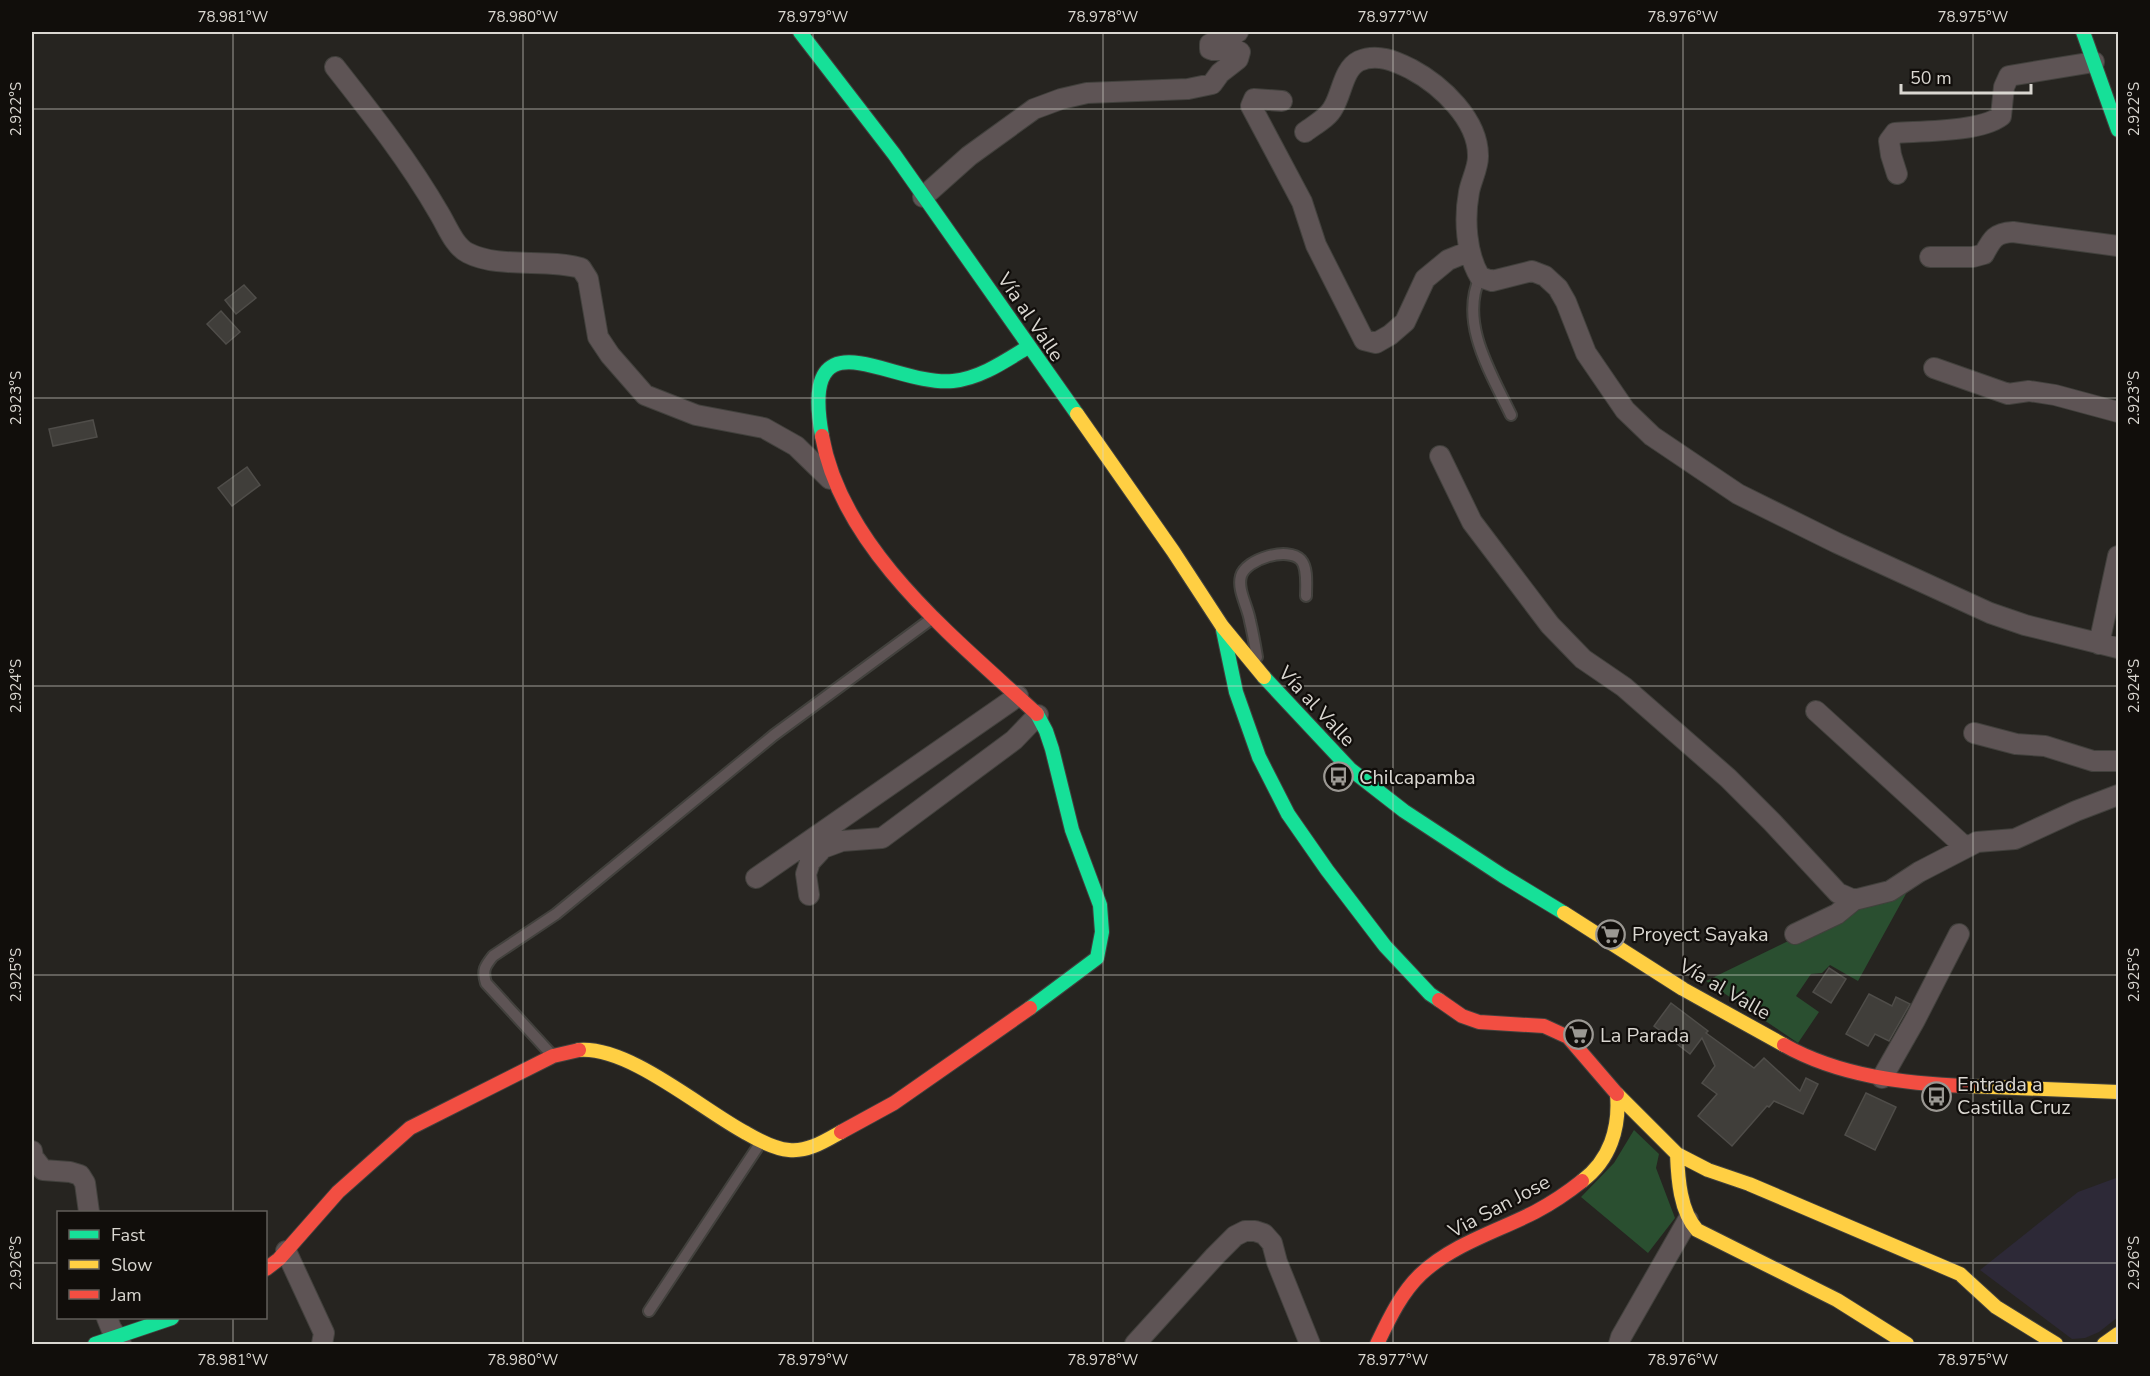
<svg xmlns="http://www.w3.org/2000/svg" width="2150" height="1376" font-family="'Nunito Sans',sans-serif">
<rect width="100%" height="100%" fill="#262420"/>
<path fill="#2d2937" d="M2116 1178 2118 1180V1317L2099 1332 2085 1338 2072 1339 1980 1270 2078 1192Z"/>
<path fill="#2a4f30" d="M1907 892 1858 981 1830 965 1822 973 1811 974 1796 996 1819 1012 1798 1043 1706 981 1862 905Z
M1634 1130 1659 1154 1656 1168 1675 1218 1648 1253 1581 1197 1614 1163Z"/>
<path fill="#403e3a" stroke="#4f4d49" stroke-width="1.5" d="M244 285 256 298 236 314 225 300Z
M221 311 240 332 226 344 207 324Z
M93 420 97 437 53 446 49 429Z
M247 467 260 485 232 506 218 488Z
M1829 968 1846 979 1831 1003 1813 992Z
M1869 994 1892 1006 1896 997 1910 1004 1889 1041 1875 1034 1868 1046 1846 1034Z
M1671 1003 1708 1031 1706 1033 1754 1068 1764 1058 1800 1091 1806 1078 1818 1084 1803 1114 1774 1101 1769 1107 1767 1106 1732 1146 1698 1116 1717 1094 1702 1083 1715 1066 1702 1038 1690 1054 1654 1026Z
M1866 1093 1896 1107 1875 1150 1845 1135Z"/>
<g fill="none" stroke-linecap="round" stroke-linejoin="round">
<defs>
<path id="lane" d="M1480 277C1459 323 1491 373 1511 415
M1257 657C1255 645 1253 633 1250 621 1248 607 1237 590 1241 576 1246 559 1288 546 1301 560 1308 568 1306 585 1306 596
M551 1054 486 983C482 970 485 966 493 956L556 914 774 735 934 617
M649 1311 761 1142"/>
<path id="street" d="M335 67C372 114 409 161 439 213 447 226 454 246 468 253 499 269 546 258 581 268L588 279 598 337 610 355 645 395 696 415 764 428 796 446 830 479
M1282 101 1254 99 1251 106 1302 202 1316 245 1364 340 1376 343 1390 335 1405 322 1425 279 1448 260 1470 251
M1305 132C1314 125 1328 118 1333 108 1342 94 1343 69 1359 61 1377 53 1395 61 1411 69 1441 85 1479 120 1478 157 1478 168 1471 181 1469 192 1464 219 1466 254 1480 277L1492 281 1532 271 1545 276 1558 288 1566 302 1586 353 1625 410 1652 436 1738 494 1837 543 1990 613 2025 625 2118 648
M1897 174 1891 155 1889 141 1895 133C1923 131 1980 132 2001 116L2004 87 2009 76 2094 62
M923 197 969 156 1034 109 1061 99 1087 93 1188 89 1212 84 1220 73 1238 59 1240 52 1236 50H1213L1210 49V44L1238 32
M1930 257H1973L1984 254C1992 239 1995 233 2013 232L2118 246
M1934 368 2008 394 2029 391 2055 395 2118 412
M1440 456 1472 522 1550 625 1583 659 1624 687 1728 778 1772 822 1838 893 1854 900 1890 891 1919 872 1977 842 2015 839 2076 811 2118 795
M2099 644 2118 556
M1816 711 1965 847
M1974 733 2016 744 2045 746 2093 761H2118
M756 878 1018 696
M809 895 806 874 810 862 823 848 842 841 882 838 1014 740 1038 715
M1795 934 1837 914 1854 900
M1882 1078 1915 1020 1959 934
M32 1151 33 1157 43 1170 70 1172 80 1175 85 1183 89 1212
M286 1251 324 1333 322 1344
M107 1318 111 1328 121 1344
M1135 1344 1215 1256 1235 1236 1245 1231H1255L1264 1234 1272 1243 1277 1262 1310 1344
M1619 1344 1621 1337 1688 1220"/>
<path id="fast" d="M800 32 894 154 1077 414
M2083 32 2118 130
M822 436C799 308 892 387 953 381 981 378 1005 361 1028 347
M1223 630 1236 692 1259 757 1288 814 1327 870 1385 946 1430 994 1439 1000
M1264 677 1350 769 1404 811 1503 876 1564 913
M1030 1008 1097 958 1102 932 1100 905 1072 830 1052 749 1046 731 1037 714
M95 1344 172 1318"/>
<path id="slow" d="M1077 414 1173 551 1222 626 1264 677
M1564 913 1683 989 1784 1045
M579 1050C629 1046 701 1109 746 1133 758 1140 775 1149 789 1150 808 1152 825 1141 841 1132
M1968 1086 2118 1092
M1617 1094 1677 1154 1708 1170 1749 1184 1960 1274 1996 1307 2056 1344
M1677 1154C1678 1179 1680 1211 1697 1230L1837 1300 1907 1344
M1582 1181C1610 1160 1620 1128 1617 1094
M2104 1344 2118 1334"/>
<path id="jam" d="M822 436C842 550 956 639 1037 714
M1439 1000 1462 1016 1479 1022 1544 1026 1568 1037 1617 1094
M1784 1045C1839 1076 1906 1084 1968 1086
M841 1132 894 1103 1030 1008
M266 1269 279 1259 338 1192 410 1128 553 1056 579 1050
M1377 1344C1389 1319 1401 1293 1421 1274 1453 1244 1498 1231 1535 1212 1552 1203 1567 1193 1582 1181"/>
</defs>
<use href="#lane" stroke="#42413d" stroke-width="14"/>
<use href="#street" stroke="#42413d" stroke-width="22"/>
<use href="#fast" stroke="#42413d" stroke-width="16"/>
<use href="#slow" stroke="#42413d" stroke-width="16"/>
<use href="#jam" stroke="#42413d" stroke-width="16"/>
<use href="#lane" stroke="#5e5455" stroke-width="10"/>
<use href="#street" stroke="#5e5455" stroke-width="20"/>
<use href="#fast" stroke="#16e098" stroke-width="14"/>
<use href="#slow" stroke="#ffcf43" stroke-width="14"/>
<use href="#jam" stroke="#f24e42" stroke-width="14"/>
</g>
<path fill="none" stroke="#dad7d1" stroke-width="1.5" stroke-opacity="0.45" d="M233 32V1212M523 32V1344M813 32V1344M1103 32V1344M1393 32V1344M1683 32V1344M1973 32V1344M32 109H2118M32 398H2118M32 686H2118M32 975H2118M32 1263H58M266 1263H2118M233 1318V1344"/>
<defs>
<symbol id="bus-ring" viewBox="-11 -11 22 22"><circle r="9.5" fill="#110e0b" stroke="#9b9893" stroke-width="1.5"/><path d="M-5-6H5V4H4V6H2V4H-2V6H-4V4H-5ZM-3.5-4V0h7V-4ZM-3.5 1.2v1.5H-2V1.2ZM2 1.2v1.5H3.5V1.2Z" fill="#9b9893"/></symbol>
<symbol id="supermarket-ring" viewBox="-11 -11 22 22"><circle r="9.5" fill="#110e0b" stroke="#9b9893" stroke-width="1.5"/><path d="M-6-5.5h2.5l.6 2H6L4.5 2H-2.5L-4.4-4H-6ZM-1.5 3.2a1.3 1.3 0 1 0 .1 0ZM3 3.2a1.3 1.3 0 1 0 .1 0Z" fill="#9b9893"/></symbol>
</defs>
<g fill-rule="evenodd">
<use href="#bus-ring" x="1322" y="760" width="33" height="33"/>
<use href="#supermarket-ring" x="1594" y="918" width="33" height="33"/>
<use href="#supermarket-ring" x="1562" y="1018" width="33" height="33"/>
<use href="#bus-ring" x="1920" y="1080" width="33" height="33"/>
</g>
<g text-anchor="middle" stroke-width="4.5" stroke-linejoin="round" paint-order="stroke">
<g font-size="20" fill="#dad7d1" stroke="#110e0b">
<text transform="translate(1031 317) rotate(56)" y="7">Vía al Valle</text>
<text transform="translate(1317 706) rotate(47)" y="7">Vía al Valle</text>
<text transform="translate(1725 989) rotate(30)" y="7">Vía al Valle</text>
<text transform="translate(1499 1206) rotate(-28)" y="7">Via San Jose</text>
</g>
<g font-size="20" fill="#dad7d1" stroke="#110e0b" text-anchor="start">
<text x="1359" y="784">Chilcapamba</text>
<text x="1632" y="941">Proyect Sayaka</text>
<text x="1600" y="1042">La Parada</text>
<text x="1957" y="1091">Entrada a<tspan x="1957" dy="23">Castilla Cruz</tspan></text>
</g>
</g>
<rect width="2150" height="1376" fill="none" stroke="#110e0b" stroke-width="66"/>
<rect x="57" y="1211" width="210" height="108" fill="#110e0b" stroke="#615e5a" stroke-width="1.5"/>
<rect x="69" y="1230" width="30" height="9" fill="#16e098" stroke="#615e5a" stroke-width="1.5"/>
<text x="111" y="1241" font-size="18" fill="#dad7d1">Fast</text>
<rect x="69" y="1260" width="30" height="9" fill="#ffcf43" stroke="#615e5a" stroke-width="1.5"/>
<text x="111" y="1271" font-size="18" fill="#dad7d1">Slow</text>
<rect x="69" y="1290" width="30" height="9" fill="#f24e42" stroke="#615e5a" stroke-width="1.5"/>
<text x="111" y="1301" font-size="18" fill="#dad7d1">Jam</text>
<path d="M1901 84v9h130v-9" fill="none" stroke="#dad7d1" stroke-width="3"/>
<text x="1910" y="84" font-size="18" fill="#dad7d1" stroke="#110e0b" stroke-width="4.5" paint-order="stroke">50 m</text>
<rect x="33" y="33" width="2084" height="1310" fill="none" stroke="#dad7d1" stroke-width="2"/>
<g font-size="15" text-anchor="middle" fill="#dad7d1">
<text x="233" y="22">78.981°W</text>
<text x="523" y="22">78.980°W</text>
<text x="813" y="22">78.979°W</text>
<text x="1103" y="22">78.978°W</text>
<text x="1393" y="22">78.977°W</text>
<text x="1683" y="22">78.976°W</text>
<text x="1973" y="22">78.975°W</text>
<text transform="translate(16 109) rotate(-90)" y="5">2.922°S</text>
<text transform="translate(2134 109) rotate(-90)" y="5">2.922°S</text>
<text transform="translate(16 398) rotate(-90)" y="5">2.923°S</text>
<text transform="translate(2134 398) rotate(-90)" y="5">2.923°S</text>
<text transform="translate(16 686) rotate(-90)" y="5">2.924°S</text>
<text transform="translate(2134 686) rotate(-90)" y="5">2.924°S</text>
<text transform="translate(16 975) rotate(-90)" y="5">2.925°S</text>
<text transform="translate(2134 975) rotate(-90)" y="5">2.925°S</text>
<text transform="translate(16 1263) rotate(-90)" y="5">2.926°S</text>
<text transform="translate(2134 1263) rotate(-90)" y="5">2.926°S</text>
<text x="233" y="1365">78.981°W</text>
<text x="523" y="1365">78.980°W</text>
<text x="813" y="1365">78.979°W</text>
<text x="1103" y="1365">78.978°W</text>
<text x="1393" y="1365">78.977°W</text>
<text x="1683" y="1365">78.976°W</text>
<text x="1973" y="1365">78.975°W</text>
</g>
</svg>
